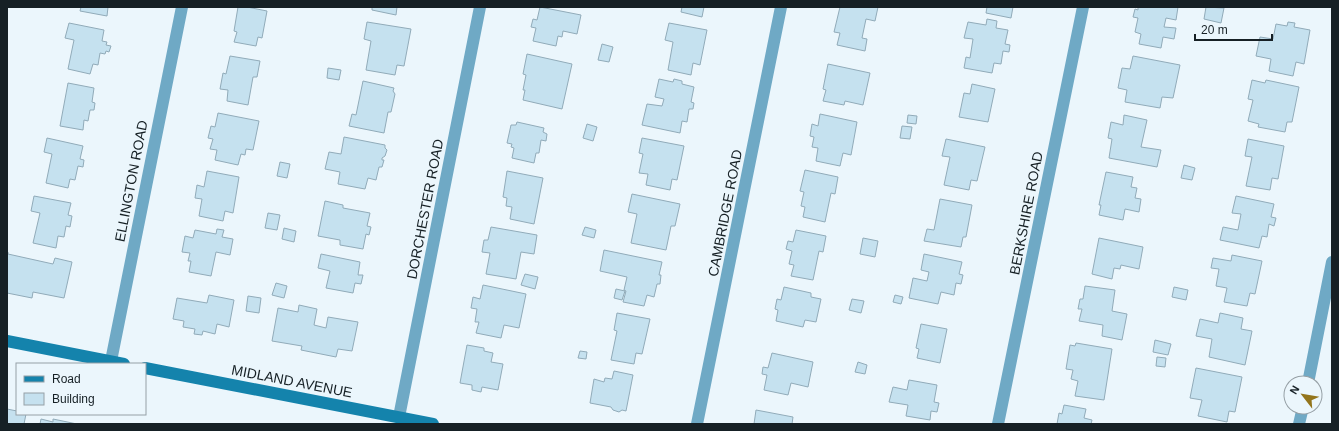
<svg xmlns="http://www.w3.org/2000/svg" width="1339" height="431" font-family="Arial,sans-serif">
<rect width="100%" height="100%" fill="#ebf6fc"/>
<path fill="#c5e1ef" stroke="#91abb9" d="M81 7H108L107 16 80 11Z
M238 7H247L267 11 262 38 258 37 256 46 234 42 237 32 234 31Z
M372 7H397L396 15 372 10Z
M540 7 581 15 577 34 563 31 562 37 558 36 556 46 533 41 536 28 531 27 533 19 537 20Z
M682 7H704L702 17 681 12Z
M840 7H878L875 21 866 19 862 38 867 39 865 51 837 45 840 33 834 32Z
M987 7H1013L1011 18 986 13Z
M1138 7H1178L1176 20 1166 18 1164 27 1176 28 1174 39 1163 37 1161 48 1139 44 1141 34 1135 32 1138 18 1133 17 1135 9 1138 10Z
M1206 7 1224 8 1221 23 1204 19Z
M987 19 997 21 996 28 1008 30 1005 44 1010 45 1009 52 1003 51 1001 64 994 63 992 73 964 68 966 57 970 58 973 39 964 38 968 22 986 25Z
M367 22 411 29 404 66 397 65 395 75 366 70 371 41 364 39Z
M1288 22 1295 23 1294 27 1310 30 1304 64 1296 62 1293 76 1269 71 1271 59 1256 56 1260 37 1273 39 1276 24 1287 26Z
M69 23 104 30 102 41 107 42 106 45 111 46 109 52 106 51 105 54 100 53 98 65 93 64 90 74 68 69 74 40 65 38Z
M669 23 707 30 700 65 693 63 691 75 668 70 673 42 665 40Z
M602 44 613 47 609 62 598 60Z
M527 54 572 64 562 109 523 100 525 90H523L526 75 523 74Z
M230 56 260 61 257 77H253L248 105 227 101 228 90 220 89 223 73 226 74Z
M1133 56 1180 65 1173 98 1162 97 1160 108 1125 102 1127 90 1118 88 1122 68 1130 69Z
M828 64 870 73 863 105 845 101 844 105 823 101 826 90 823 89Z
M328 68 341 70 339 80 327 78Z
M659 79 673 82 674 79 682 81V84L694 87 691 102 694 103 693 109H689L687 122 682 121 680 133 642 125 647 104 662 106 664 99 655 97Z
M1252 80 1265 83 1266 80 1299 87 1292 122H1287L1285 132 1258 127 1259 124 1248 121 1253 100 1248 99Z
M363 81 394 88 393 91 395 94 391 112H388L384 133 349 126 352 114 356 115Z
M68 83 94 88 92 102 95 103 94 110H90L88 121 84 120 83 130 60 126Z
M972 84 995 89 988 122 959 117 964 93 970 94Z
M218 113 259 121 253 150 246 149 245 155 241 154 238 165 215 160 217 150 210 149 213 139 208 138 211 126 215 127Z
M820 114 857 122 851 155 843 153 840 166 816 161 818 148 812 147 814 137 810 136 812 124 818 126Z
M908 115 917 116 916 124 907 123Z
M1124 115 1147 120 1141 147 1161 150 1157 167 1109 158 1112 139 1108 138 1111 122 1123 125Z
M517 122 544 128 543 132 547 134 546 141 541 140 539 153H536L534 163 512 158 514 148 511 147 512 144 507 143 511 125H516Z
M587 124 597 127 593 141 583 138Z
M902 126 912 127 910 139 900 138Z
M344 137 385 145V148L387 150 385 156 382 158V160H384L382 167H379L376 180 368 178 365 189 338 184 340 172 325 169 329 152 341 154Z
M47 138 83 146 80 159 84 160 83 167 78 166 75 180 70 179 68 188 46 183 52 154 44 152Z
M642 138 684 146 677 180 672 179 670 190 646 185 648 174 639 173 643 154 639 153Z
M946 139 985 147 977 181 971 180 969 190 944 185 950 157 942 156Z
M1248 139 1284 146 1278 179 1272 178 1270 190 1246 186 1252 157 1245 156Z
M280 162 290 164 287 178 277 176Z
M1184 165 1195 168 1192 180 1181 178Z
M805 170 838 177 835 194 831 193 825 222 803 217 805 207 801 206 804 192 800 191Z
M207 171 239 177 233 213 225 211 223 221 199 216 202 199 195 198 197 185 204 187Z
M507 171 543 178 534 224 510 219 512 207 506 206 507 198 503 197Z
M1106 172 1133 177 1131 187 1137 188 1135 198 1141 199 1139 212 1125 209 1123 220 1099 215 1101 205H1099Z
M632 194 680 204 675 226H671L666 250 631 243 637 214 628 212Z
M34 196 71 203 68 215 72 216 70 227 66 226 64 237 58 236 56 248 33 243 40 213 31 211Z
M1236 196 1274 204 1271 217 1276 218 1274 226 1269 224 1267 237 1262 236 1259 248 1220 240 1223 227 1238 230 1241 214 1232 213Z
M940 199 972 205 966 237H963L961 247 924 241 927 229 934 230Z
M325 201 343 205V208L370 213 367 226 371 227 369 235 366 234 363 249 340 245V240L318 236Z
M268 213 280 215 277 230 265 228Z
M491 227 537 235 534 254 521 252 516 279 486 274 490 253 482 252 484 240H488Z
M585 227 596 230 594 238 582 235Z
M284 228 296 231 294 242 282 239Z
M217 229 224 230 222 237 233 239 230 255 216 252 211 276 189 272 191 261H188L190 253 182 252 185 236 193 238 195 230 216 234Z
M796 230 826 236 823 252 819 251 813 280 791 276 794 265 789 264 792 251 786 249 788 241 793 242Z
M863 238 878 241 875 257 860 254Z
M1099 238 1143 247 1139 269 1121 265 1120 269 1114 268 1112 279 1092 274Z
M604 250 662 262 659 275H661L660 284H657L654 297 647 295 644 306 623 302 626 291 624 290 627 277 600 271Z
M7 252H8V254L53 264 55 258 72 262 64 298 33 292 32 298 7 293Z
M321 254 360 262 358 275H363L361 284 355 283 353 293 326 288 330 271 318 268Z
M924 254 962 262 959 274 963 275 961 284 956 283 954 295 941 292 938 304 909 298 913 278 927 281 929 272 921 270Z
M1232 255 1262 261 1255 294 1250 293 1247 306 1224 302 1227 288 1216 286 1219 269 1211 268 1213 258 1231 261Z
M525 274 538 277 535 289 521 285Z
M276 283 287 286 284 298 272 295Z
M483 285 526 294 519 328 504 325 501 338 476 333 479 322H475L477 309 471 308 473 297 480 299Z
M1085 286 1115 290 1112 311 1127 314 1122 340 1102 336 1103 325 1079 321 1082 309H1078L1080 299H1083Z
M784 287 811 293V297L821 299 816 322 805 320 803 327 776 321 778 310 775 309 777 299 781 300Z
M1174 287 1188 290 1186 300 1172 297Z
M616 289 625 291 622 300 614 298Z
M209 295 234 300 229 327 217 324 215 334 203 331 202 335 194 334 195 329 183 327 184 321 173 319 177 298 207 303Z
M895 295 903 297 901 304 893 302Z
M248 296 261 298 259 313 246 311Z
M852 299 864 301 861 313 849 310Z
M299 305 317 309 314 325 326 328 328 317 358 322 352 351 338 349 336 357 301 350 302 346 272 341 278 308 298 312Z
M617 313 650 319 642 354 636 353 634 364 611 360 617 331 614 330Z
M1220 313 1243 318 1241 329 1252 331 1245 365 1209 357 1212 339 1196 336 1200 319 1218 323Z
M921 324 947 329 940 363 917 358 919 349 916 348Z
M1155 340 1171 344 1168 355 1153 352Z
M1076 343 1112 349 1104 400 1075 396 1078 381 1071 379 1073 370 1066 369 1070 345 1075 346Z
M467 345 484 348V351L493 353 491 362 503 364 498 390 482 387 481 392 472 390V385L460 383Z
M580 351 587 352 586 359 578 358Z
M772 353 813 362 808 387 791 383 788 395 764 390 767 375 762 374 763 367 768 368Z
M1157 357 1166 358 1165 367 1156 366Z
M858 362 867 365 865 374 855 372Z
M1196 368 1242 377 1235 412 1229 411 1227 422 1198 416 1202 400 1190 398Z
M614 371 633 375 626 411 622 410 619 412 613 410 611 407 590 403 594 379 604 382 605 378 612 379Z
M909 380 937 385 934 402 939 403 937 412 931 411 930 420 906 416 908 405 889 402 893 387 907 390Z
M1064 405 1086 409 1084 418 1092 420 1091 424H1057L1059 413 1062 414Z
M7 409 17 411V414H26L24 424H7Z
M756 410 793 417 792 424H754Z
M41 419 53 422V419L77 424H40Z"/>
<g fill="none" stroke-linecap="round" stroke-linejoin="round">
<path stroke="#6fa9c5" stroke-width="12" d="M111 361 182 7
M1308 383 1332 262
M399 417 480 7
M697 424 781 7
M998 424 1083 7
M1299 424 1303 407"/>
<path stroke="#1483ac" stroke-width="12" d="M7 341 124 364
M145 368 433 424"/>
</g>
<g text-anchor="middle" stroke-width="3" stroke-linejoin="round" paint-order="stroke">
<g font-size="14" fill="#162025" stroke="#ebf6fc">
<text transform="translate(131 181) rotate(-79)" y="5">ELLINGTON ROAD</text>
<text transform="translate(425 209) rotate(-79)" y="5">DORCHESTER ROAD</text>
<text transform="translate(725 213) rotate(-79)" y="5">CAMBRIDGE ROAD</text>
<text transform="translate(1026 213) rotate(-79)" y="5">BERKSHIRE ROAD</text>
<text transform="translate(292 381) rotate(11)" y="5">MIDLAND AVENUE</text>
</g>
</g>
<rect width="1339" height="431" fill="none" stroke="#162025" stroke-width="16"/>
<rect x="16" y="363" width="130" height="52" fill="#ebf6fc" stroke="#96a0a6"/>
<rect x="24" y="376" width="20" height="6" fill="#1483ac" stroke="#96a0a6"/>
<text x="52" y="383" font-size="12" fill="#162025">Road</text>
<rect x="24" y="393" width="20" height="12" fill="#c5e1ef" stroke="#96a0a6"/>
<text x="52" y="403" font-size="12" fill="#162025">Building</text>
<g transform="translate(1303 395) rotate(301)"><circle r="19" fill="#ebf6fc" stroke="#96a0a6"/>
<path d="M0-3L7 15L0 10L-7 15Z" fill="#93751c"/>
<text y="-6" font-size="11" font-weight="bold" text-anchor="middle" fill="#162025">N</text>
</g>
<path d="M1195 34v6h77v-6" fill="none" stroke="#162025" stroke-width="2"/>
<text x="1201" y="34" font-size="12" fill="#162025" stroke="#ebf6fc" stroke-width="3" paint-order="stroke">20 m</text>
</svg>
